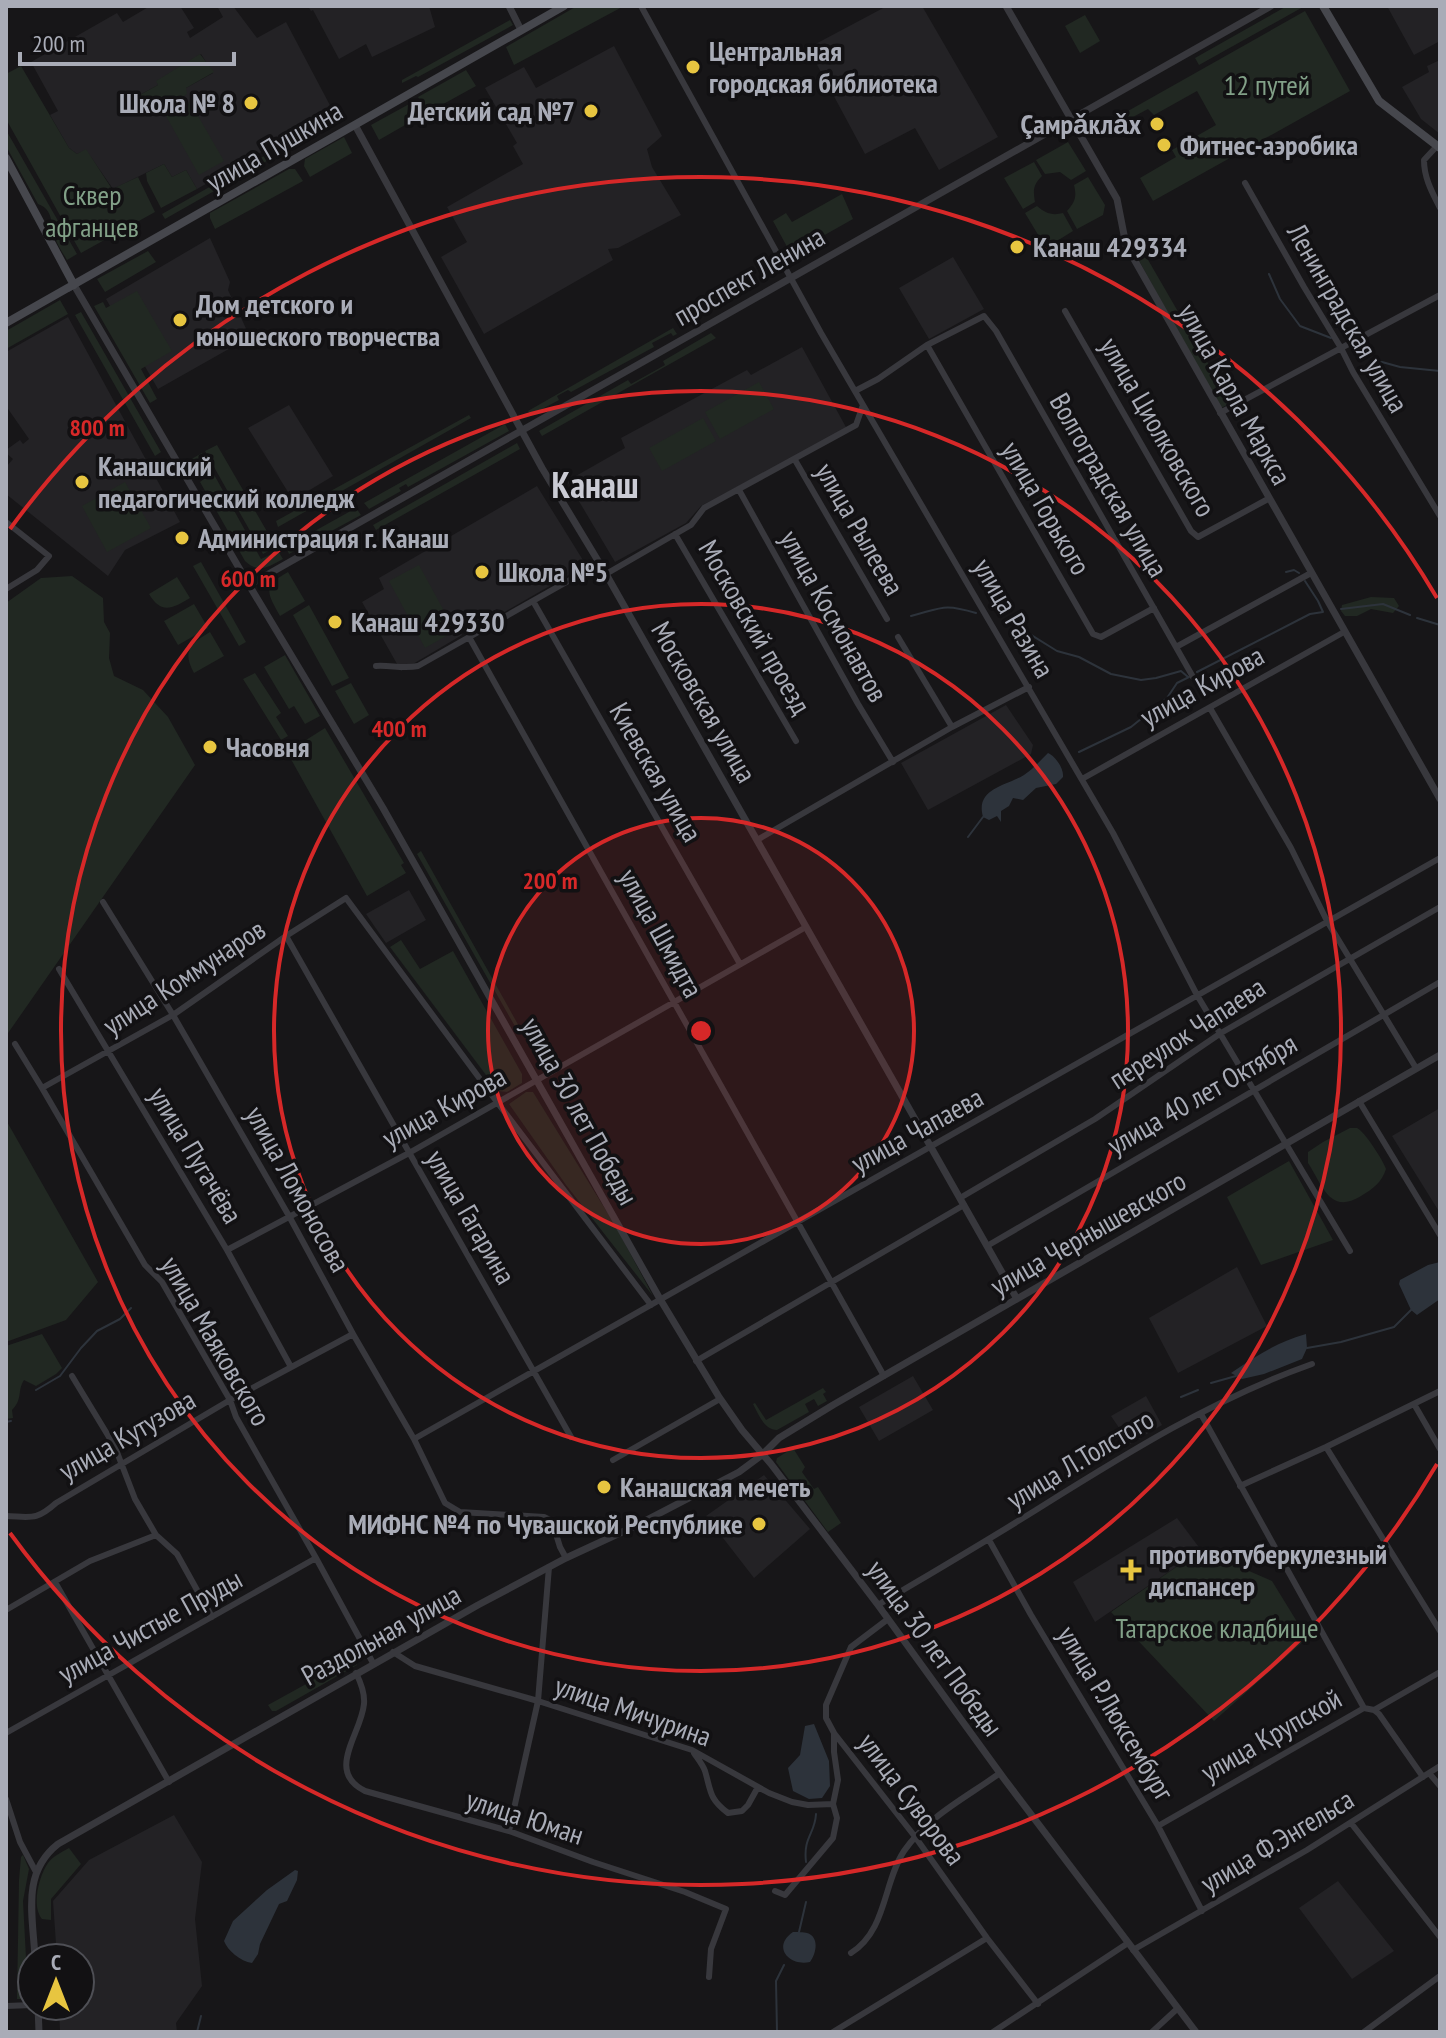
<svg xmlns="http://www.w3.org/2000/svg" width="1446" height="2038" font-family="'PT Sans Narrow',sans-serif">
<rect width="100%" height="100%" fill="#171618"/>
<path fill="#232225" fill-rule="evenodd" d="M150 6H180L194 28 187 32 190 38 223 17 217 6H233L257 38 286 22 333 111 197 189 186 170 172 177 164 164 113 189 86 150 77 154 69 148 50 115 58 111 31 62 117 13 123 22ZM201 54 213 73 186 88 157 114 138 96 158 85 157 81Z
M308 6H429L435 27 372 57 366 44 339 59 313 10 311 11Z
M887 6H922L998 137 939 170 915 128 865 154 808 48Z
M1387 6H1440V41L1414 55Z
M614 46 662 136 647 149 652 167 681 215 618 248 608 249 613 260 484 334 441 257 467 242 447 207 523 164 513 146 517 143 485 88 524 67 536 88Z
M1440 60V134L1421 119 1402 87 1429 72 1427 66Z
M210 238 230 282 228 290 250 337 158 389 106 299Z
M953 257 984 309 929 339 899 288Z
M68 317 180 522 125 550 108 576 6 494V467L13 459 6 453V450L20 440 23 444 29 439 6 406V352Z
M802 347 847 429 701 506 686 523 615 562 567 481 625 448 621 438 747 370 751 375Z
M289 405 333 476 293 500 248 428Z
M537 486 586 565 501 614 497 609 460 631 462 635 401 671 362 602 384 589 379 578Z
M1006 705 1033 745 1031 754 928 810 901 763Z
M409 890 426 920 386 943 366 914Z
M1440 1108V1213L1392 1136Z
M1237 1267 1267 1326 1178 1373 1149 1318Z
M913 1376 933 1410 879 1441 859 1407Z
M1146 1396 1162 1425 1130 1444 1111 1416Z
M764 1475 810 1529 754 1578 706 1516Z
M1177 1518 1201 1550 1095 1622 1073 1582Z
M174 1815 202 1862 195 1919 202 1986 176 2023 177 2032H60L59 2006H80V1958H57L53 1901 89 1860Z
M1338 1881 1394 1951 1352 1979 1299 1908Z"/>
<path fill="#212822" d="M577 6H624L514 65 506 47Z
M1287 6 1303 7 1199 65 1195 58Z
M1305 11 1350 91 1153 201 1140 178 1176 157 1172 150 1216 125 1197 91 1154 115 1148 109 1116 126 1112 120Z
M1085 15 1100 41 1080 53 1065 26Z
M510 20 513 25 418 77 416 76 402 83V80Z
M200 54 214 72 186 88 187 94 158 114 155 111 148 115 138 96 158 85 156 81Z
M21 66 69 148 77 154 86 149 112 189 138 177 155 212 81 253 6 119V74Z
M466 70 476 86 427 113 418 97Z
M190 102 224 161 199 175 166 116Z
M411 103 419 117 379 140 371 125Z
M6 130 77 254 67 260C63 253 57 245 55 237 50 223 54 210 38 204L6 146Z
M344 137 352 153 310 177 304 166 305 159Z
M1068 142 1086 171 1071 180 1060 172 1045 174 1036 160Z
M285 144 288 149 165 219 162 214Z
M1034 162 1042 176C1033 185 1033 190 1035 202L1023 209 1004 178Z
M164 164 172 177 186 170 197 189 161 208 147 181 146 173Z
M289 169H295L303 181 215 229 210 218V213Z
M1088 177 1105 205 1103 215 1077 229 1067 211C1075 202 1077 197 1074 185Z
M842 194 853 219 791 254 773 221 786 213 792 222Z
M1037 206C1045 213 1052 216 1063 213L1073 231 1052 244 1043 243 1025 213Z
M1140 246 1231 403 1221 408 1133 250Z
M148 251 156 262 105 292 97 279Z
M137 291 172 351 141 369 157 399 150 403 94 306 103 302 106 308Z
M60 300 68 314 6 349V331Z
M81 312 161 452 155 456 75 315Z
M673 328 677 334 673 336 671 333 652 343 654 347 571 392 568 390 557 396 559 400 531 415 528 411Z
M711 333 716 338 542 436 539 431 628 380 631 384 665 365 663 361Z
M759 382 774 409 720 439 705 412Z
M469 415 471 418 278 527 276 521Z
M703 418 716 441 662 471 649 448Z
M505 424 509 431 408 487 406 484 399 488 401 491 369 509 364 503Z
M517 443 520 449 376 530 373 525Z
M217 445 276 547 263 554 205 451Z
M202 453 261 559 278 551 283 559C268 567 259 574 245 561L200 482 205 478 197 464 192 466 188 461Z
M125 482 151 528 107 552 82 506Z
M356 508 361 515 289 554 286 547Z
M201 562 246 642 239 646 193 566Z
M419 565 455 631 425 648 389 581Z
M288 572 305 601 280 616C267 593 262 586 288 572Z
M72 576 103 598 104 622 110 633 109 658 114 676 143 690 168 717 195 765 6 1036V603L41 578Z
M177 577 190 598C172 609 161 614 149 594Z
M1371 597 1394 598 1399 606 1393 613 1371 609 1357 616H1345L1341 611 1342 605Z
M194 604 208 628 178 645 164 621Z
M309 605 349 678 332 686 293 615Z
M210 632 224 656 194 673C182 651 190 644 210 632Z
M285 655 320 716 305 724 294 706 289 709 264 667Z
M255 673 281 713 276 717 288 736 281 740 243 679Z
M351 683 369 715 354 724 335 691Z
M325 728 404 863 401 865 406 873 367 896 287 752Z
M421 851 520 1028 517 1030 417 854Z
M401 940 420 969 453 951 522 1074V1083L507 1092 498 1091 390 947Z
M526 1092H533L615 1225 653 1296 566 1185 509 1104Z
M6 1120 98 1282 66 1320 6 1342Z
M1350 1128C1353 1128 1355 1128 1357 1128 1365 1132 1383 1160 1386 1169 1382 1182 1373 1189 1361 1196 1330 1215 1323 1186 1308 1163V1152L1323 1142Z
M1289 1161 1333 1240 1261 1265 1227 1197Z
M42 1334 62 1368 56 1374 36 1386 24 1380C17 1391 23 1399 12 1410L13 1418 6 1419V1346Z
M823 1388 826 1392 823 1394 827 1401 818 1406 814 1399 805 1404 809 1412 777 1430C764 1430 759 1415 753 1404L755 1403 766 1420Z
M793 1448 805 1467 802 1472 814 1489 818 1487 841 1523 828 1532 776 1462 777 1458Z
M1201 1550 1272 1581 1307 1638 1214 1721 1111 1612Z
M355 1657 357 1660V1665L276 1711H272L268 1705Z
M69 1848 81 1864 51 1899V1920L42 1919C31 1906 39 1876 48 1863 53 1856 62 1852 69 1848Z
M23 1855 29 1869 23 1901 28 1996 27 1999H17L19 1880 21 1857Z"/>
<path fill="#2d333b" d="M1048 753C1055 756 1064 768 1063 777L1056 784 1036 788 1023 800 1013 798 1009 806 1001 811V822L997 816 989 820 983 817C975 788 1006 786 1024 775 1033 769 1040 761 1048 753Z
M1440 1262V1299L1417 1315 1411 1310 1399 1284 1400 1280 1428 1265Z
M1306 1334 1307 1348 1302 1359 1264 1374 1242 1379 1231 1373C1256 1356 1277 1342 1306 1334Z
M814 1724 829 1761 830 1786 822 1798 809 1799 793 1791 788 1768 800 1755 805 1726Z
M295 1870 298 1871 297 1880 287 1901 279 1904 260 1944 258 1954 252 1963C240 1961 228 1951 224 1941L233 1921 267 1890Z
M793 1932C795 1932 805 1932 807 1933 820 1937 816 1954 810 1962 790 1967 771 1947 793 1932Z"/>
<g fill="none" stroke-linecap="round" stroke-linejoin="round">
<path stroke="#2d333b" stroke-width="2" d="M1269 274 1280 299 1300 326 1331 338
M1368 366 1382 362 1400 367 1440 371
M1286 572 1294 570 1299 573
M1341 609 1383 604 1410 615
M911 616C942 608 943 603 976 613
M1417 618 1440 625
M1012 623 1057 651 1079 657 1111 674 1141 680 1156 678 1181 671 1188 677
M1197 672 1310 614 1323 612 1318 601 1305 581
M1079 752 1131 727 1167 698 1177 683 1189 677
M968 837 983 817
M1307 1348 1341 1342 1394 1327 1411 1310
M1211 1383 1236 1376
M36 1390 60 1376 81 1348 97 1331 120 1319 131 1308
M1181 1397 1198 1390
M6 1422 11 1421
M806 1862C803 1837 815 1834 816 1814
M799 1932 806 1902
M197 2032 201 2016
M777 2032 776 1981 784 1965"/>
<path stroke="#38383d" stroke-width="6" d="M641 6 821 333 1113 833 1197 995 1350 1251
M1437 146 1424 160C1424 178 1432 192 1440 208
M1245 183 1304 287 1341 348 1353 372 1440 516
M1065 311 1191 531 1198 537 1268 499
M927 345 1093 634 1101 637 1154 608
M855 391 878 379 927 345 984 316 996 331 1193 677
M1220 413 1440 295
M795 460 887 619
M739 490 858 704 893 762
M6 522 49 556 37 570 6 589
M675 534 796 741
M606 574 691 525 704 508 856 425 863 405
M533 601 740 964
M469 637 884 1376
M898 637 952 727
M1176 647 1311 573
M376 666C390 665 404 669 418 666L600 563
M1210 708 1291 848 1327 921 1416 1068
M1082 779 1344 632
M757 840 952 727 1029 687
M103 902 173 1015 289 1216 353 1334 414 1439 445 1503 460 1512 544 1517 552 1521 560 1547 566 1558
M286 936 571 1437
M59 969 227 1250 291 1367
M15 1044 42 1088 145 1265 162 1282 230 1400 236 1417 316 1558 373 1663
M42 1088 173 1015 286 936 346 898 497 1102 651 1305
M1359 1101 1440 1235
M960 1198 1095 1119 1221 1033 1440 907
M987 1246 1440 982
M227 1250 409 1153 806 927
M696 1361 964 1205
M72 1376 115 1447 135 1499 156 1535 177 1554 212 1617
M1414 1404 1440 1449
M1201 1414 1364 1708 1374 1710 1379 1714 1423 1777
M414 1439 1440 858
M1326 1447 1440 1631
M613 1460 720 1399
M1240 1486 1326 1447 1440 1391
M6 1516C31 1517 36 1521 56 1503L230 1400 353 1334
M989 1540 1031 1615 1158 1826 1202 1911
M55 1582 169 1782
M878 1605C930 1574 983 1543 1036 1510 1124 1455 1213 1399 1312 1364
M6 1610 90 1561 156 1535
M888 1619 851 1647 826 1705V1718L834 1733 916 1838 987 1938 1038 2004
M393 1652 415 1666 538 1701 692 1750 769 1793 792 1802 808 1805 833 1804 838 1780 834 1752V1733
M356 1673C361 1683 365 1693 364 1704 361 1735 325 1771 365 1791L509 1831 593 1862 685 1892 726 1909 711 1949 709 1977
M1374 1710 1440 1672
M6 1733 316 1558
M694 1753C698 1759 703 1765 705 1771 711 1791 709 1799 728 1813L742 1811 748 1805 758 1787
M1429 1773 1440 1786
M6 1799 20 1842 36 1872
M1351 1823 1440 1937
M1158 1826 1364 1708
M509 1831 538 1701 549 1567
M775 1891 785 1895 833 1838 837 1818 833 1804
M1133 1950 1307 1850 1440 1766
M851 1953C887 1930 883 1883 904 1851 928 1816 967 1797 1000 1773
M6 2006 32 2005
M833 2032 987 1938
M993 2032 1128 1943
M1152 2032 1178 2008
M1364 2032 1440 1976"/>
<path stroke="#38383d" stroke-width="7" d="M509 6 521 30
M1006 6 1117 199 1126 245 1440 799
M355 125 542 468 606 574 1017 1299
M69 288 74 285 249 585 383 808 660 1299 719 1397 742 1430 771 1464 878 1605 1005 1780 1196 2032
M249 585 1271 6
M35 1958C33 1916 21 1873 58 1844L478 1605 566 1558 635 1526 739 1472 762 1455 779 1438 833 1405 1440 1055
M38 2006 39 2032"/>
<path stroke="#46474d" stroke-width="8" d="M1323 6 1379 101 1440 148
M6 158 74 285
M6 323 564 6"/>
</g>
<circle cx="701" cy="1031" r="213" fill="#d62828" fill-opacity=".12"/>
<g fill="none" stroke="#d62828" stroke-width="4">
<circle cx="701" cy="1031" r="213"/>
<circle cx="701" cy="1031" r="427"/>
<circle cx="701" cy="1031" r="640"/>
<path d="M1437 1464A854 854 0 0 1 10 1533M10 529A854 854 0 0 1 1437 598"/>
</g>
<g fill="#e7c540" stroke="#121113" stroke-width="3">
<circle cx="693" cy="67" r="8"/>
<circle cx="251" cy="103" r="8"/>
<circle cx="591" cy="111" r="8"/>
<circle cx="1157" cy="124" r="8"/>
<circle cx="1164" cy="145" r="8"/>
<circle cx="1017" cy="247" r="8"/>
<circle cx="180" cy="320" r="8"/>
<circle cx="82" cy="482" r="8"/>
<circle cx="182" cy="538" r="8"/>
<circle cx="482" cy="572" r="8"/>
<circle cx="335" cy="622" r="8"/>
<circle cx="210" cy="747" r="8"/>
<circle cx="604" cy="1487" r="8"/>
<circle cx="759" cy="1524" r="8"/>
<path d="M1127 1558h8v8h8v8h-8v8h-8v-8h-8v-8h8z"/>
</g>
<g text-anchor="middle" stroke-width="7" stroke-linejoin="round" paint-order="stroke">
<g font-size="28" font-weight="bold" fill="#a9acb7" stroke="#121113" text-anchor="start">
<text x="709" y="61">Центральная<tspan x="709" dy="32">городская библиотека</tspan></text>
<text x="235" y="113" text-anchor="end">Школа № 8</text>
<text x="575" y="121" text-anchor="end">Детский сад №7</text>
<text x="1141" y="134" text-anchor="end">Çамрǎклǎх</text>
<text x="1180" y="155">Фитнес-аэробика</text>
<text x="1033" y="257">Канаш 429334</text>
<text x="196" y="314">Дом детского и<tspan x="196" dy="32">юношеского творчества</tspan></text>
<text x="98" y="476">Канашский<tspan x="98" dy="32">педагогический колледж</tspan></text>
<text x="198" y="548">Администрация г. Канаш</text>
<text x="498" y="582">Школа №5</text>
<text x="351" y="632">Канаш 429330</text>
<text x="226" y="757">Часовня</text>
<text x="620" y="1497">Канашская мечеть</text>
<text x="743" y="1534" text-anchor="end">МИФНС №4 по Чувашской Республике</text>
<text x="1149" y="1564">противотуберкулезный<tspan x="1149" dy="32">диспансер</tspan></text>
</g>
<g font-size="28" fill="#82a188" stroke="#121113">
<text x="1267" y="95">12 путей</text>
<text x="92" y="205">Сквер<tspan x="92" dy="32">афганцев</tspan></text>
<text x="1217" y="1638">Татарское кладбище</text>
</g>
<g font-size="28" fill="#a9acb7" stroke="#121113">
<text transform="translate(274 146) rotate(-30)" y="10">улица Пушкина</text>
<text transform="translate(749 276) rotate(-30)" y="10">проспект Ленина</text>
<text transform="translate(1348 318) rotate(60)" y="10">Ленинградская улица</text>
<text transform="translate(1235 394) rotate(61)" y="10">улица Карла Маркса</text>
<text transform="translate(1158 427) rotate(60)" y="10">улица Циолковского</text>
<text transform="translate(1109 485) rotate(60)" y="10">Волгоградская улица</text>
<text transform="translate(1046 508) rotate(60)" y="10">улица Горького</text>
<text transform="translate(860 529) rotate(60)" y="10">улица Рылеева</text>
<text transform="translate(834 616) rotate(61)" y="10">улица Космонавтов</text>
<text transform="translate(1014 618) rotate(60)" y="10">улица Разина</text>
<text transform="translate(755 627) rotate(60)" y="10">Московский проезд</text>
<text transform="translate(1202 686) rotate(-29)" y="10">улица Кирова</text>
<text transform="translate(704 702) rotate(60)" y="10">Московская улица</text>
<text transform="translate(656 772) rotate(60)" y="10">Киевская улица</text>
<text transform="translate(661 933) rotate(61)" y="10">улица Шмидта</text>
<text transform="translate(184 977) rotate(-33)" y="10">улица Коммунаров</text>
<text transform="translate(1187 1033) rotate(-33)" y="10">переулок Чапаева</text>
<text transform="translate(1202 1094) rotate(-30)" y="10">улица 40 лет Октября</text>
<text transform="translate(444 1107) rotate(-29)" y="10">улица Кирова</text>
<text transform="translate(580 1111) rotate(61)" y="10">улица 30 лет Победы</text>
<text transform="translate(917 1130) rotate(-29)" y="10">улица Чапаева</text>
<text transform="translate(196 1155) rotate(59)" y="10">улица Пугачёва</text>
<text transform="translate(298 1189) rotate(61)" y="10">улица Ломоносова</text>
<text transform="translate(471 1217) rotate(60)" y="10">улица Гагарина</text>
<text transform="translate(1088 1233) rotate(-30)" y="10">улица Чернышевского</text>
<text transform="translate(216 1341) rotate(60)" y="10">улица Маяковского</text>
<text transform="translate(127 1435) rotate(-30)" y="10">улица Кутузова</text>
<text transform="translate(1080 1459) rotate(-31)" y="10">улица Л.Толстого</text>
<text transform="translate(150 1626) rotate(-29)" y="10">улица Чистые Пруды</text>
<text transform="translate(381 1635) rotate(-29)" y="10">Раздольная улица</text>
<text transform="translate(935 1648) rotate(54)" y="10">улица 30 лет Победы</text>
<text transform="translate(633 1711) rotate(19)" y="10">улица Мичурина</text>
<text transform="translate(1116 1713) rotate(59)" y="10">улица Р.Люксембург</text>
<text transform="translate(1271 1735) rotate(-30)" y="10">улица Крупской</text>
<text transform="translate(912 1799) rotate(53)" y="10">улица Суворова</text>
<text transform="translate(525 1817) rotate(18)" y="10">улица Юман</text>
<text transform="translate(1277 1841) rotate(-31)" y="10">улица Ф.Энгельса</text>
</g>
<g font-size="36" font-weight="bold" fill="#cacbd4" stroke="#121113">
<text x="595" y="498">Канаш</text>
</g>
</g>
<circle cx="701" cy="1031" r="12" fill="#d62828" stroke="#121113" stroke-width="4"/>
<g font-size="24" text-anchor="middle" font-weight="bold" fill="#d62828" stroke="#121113" stroke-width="7" stroke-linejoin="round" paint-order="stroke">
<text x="97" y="436">800 m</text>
<text x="248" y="587">600 m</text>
<text x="399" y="737">400 m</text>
<text x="550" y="889">200 m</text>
</g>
<rect width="1446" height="2038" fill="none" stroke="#a9acb7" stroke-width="16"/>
<g transform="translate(56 1982)"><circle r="38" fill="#121113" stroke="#4e4f55" stroke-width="2"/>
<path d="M0-6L14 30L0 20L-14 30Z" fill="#e7c540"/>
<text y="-12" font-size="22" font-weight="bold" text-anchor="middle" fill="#a9acb7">С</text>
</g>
<path d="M20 52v12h214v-12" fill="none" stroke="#a9acb7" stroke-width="4"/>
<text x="32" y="52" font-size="24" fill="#a9acb7" stroke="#121113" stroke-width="6" paint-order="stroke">200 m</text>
</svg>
